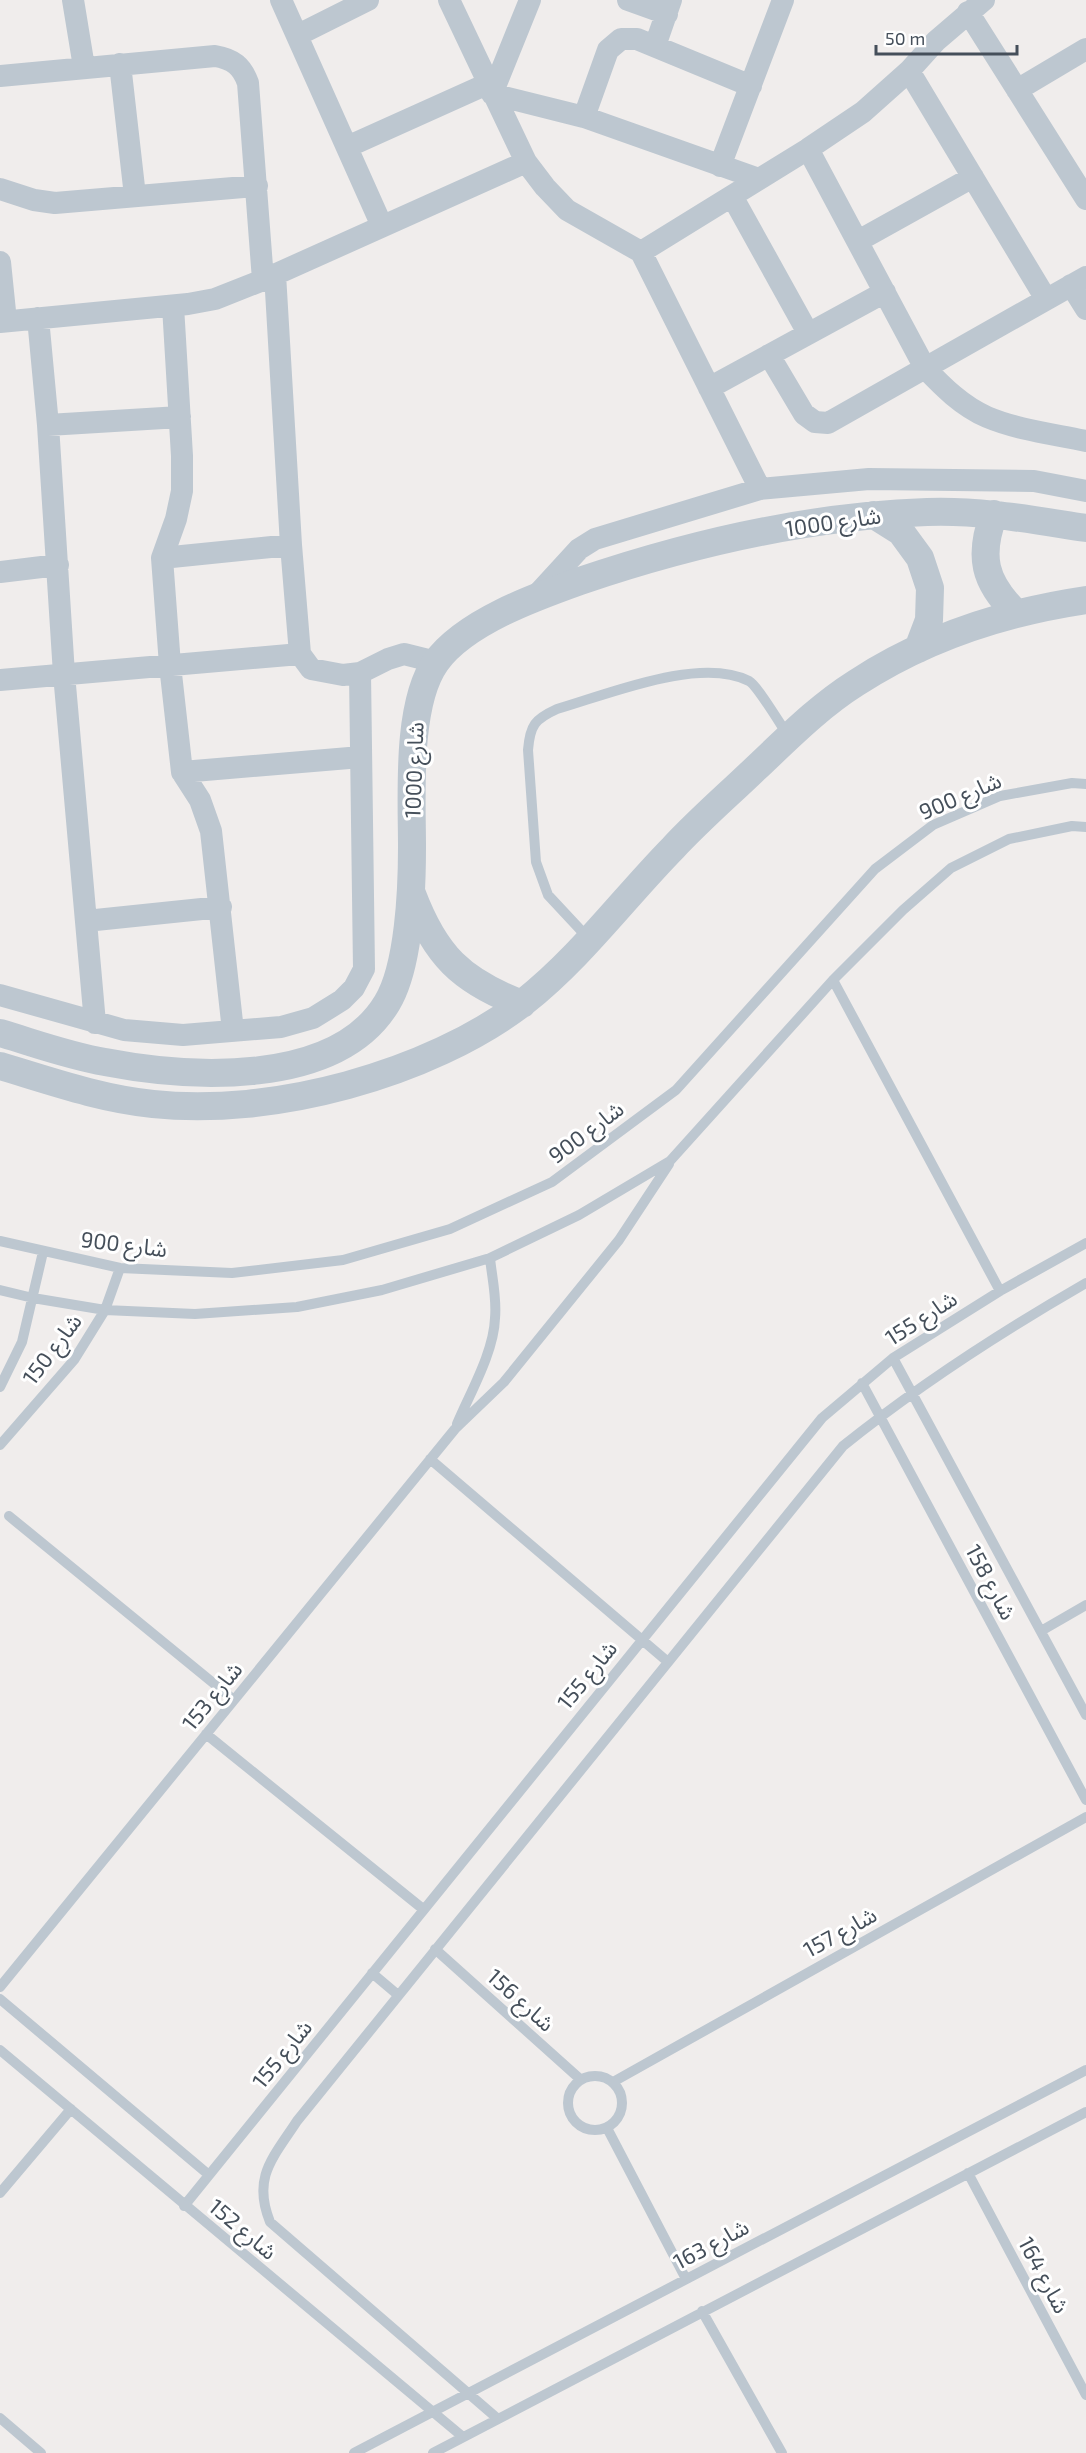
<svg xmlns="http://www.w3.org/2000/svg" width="1086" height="2453" font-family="'Exo 2','Noto Sans Arabic',sans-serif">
<rect width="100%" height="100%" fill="#f0edec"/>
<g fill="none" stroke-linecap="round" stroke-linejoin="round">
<path stroke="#bdc7d0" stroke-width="10" d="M589 939 548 895 536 862 528 750C530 725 535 719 557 709 609 694 700 656 749 681 757 685 782 727 789 737
M833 980 1000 1291
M0 1241 120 1268 232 1273 343 1260 450 1229 552 1182 676 1090 875 869 933 825 1000 796 1072 783 1086 784
M0 1290 33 1298 105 1310 195 1314 297 1307 382 1290 490 1258 579 1215 670 1161 833 980 903 910 951 868 1009 839 1072 826 1086 827
M893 1358 1086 1715
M862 1383 1086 1800
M0 1387 22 1342 43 1252
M457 1424C470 1393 494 1352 495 1318 497 1298 492 1278 490 1258
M0 1445 74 1360 105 1310 120 1268
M430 1459 668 1662
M9 1516 234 1700
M1041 1631 1086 1605
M206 1734 423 1909
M435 1949 580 2079
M372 1973 398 1995
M0 1987 455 1429 504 1382 619 1240 669 1164
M0 1999 209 2175
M0 2050 463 2437
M568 2103a27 27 0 1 1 54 0a27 27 0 1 1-54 0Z
M613 2082 1086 1817
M607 2128 686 2279
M968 2173 1086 2395
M0 2193 71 2109
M184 2206 822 1418 893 1358 1000 1291 1086 1243
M702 2311 782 2453
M0 2418 41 2453
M498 2419 270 2222C252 2177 273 2158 297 2121L843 1446C919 1385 1001 1332 1086 1283
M354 2453 1086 2070
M433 2453 1086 2112"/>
<path stroke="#bdc7d0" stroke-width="22" d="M73 0 84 67
M281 0 382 226
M449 0 526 162 545 187 567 210 641 252 760 489
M530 0 492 94 584 117 759 179
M628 0 667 14
M968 12 1086 199
M298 35 368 0
M655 46 671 0
M120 64 135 196
M909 71 1046 299
M0 76 215 56C233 59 242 66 248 83L263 280
M1017 90 1086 49
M584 117 608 50 621 39H637L751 86
M347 147 487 84
M808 149 925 368C943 387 962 406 987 417 1018 430 1053 434 1086 441
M720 166 783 0
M0 189 34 200 55 203 257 186
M732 196 808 333
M858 241 973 177
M641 252 808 149 863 112 909 71 936 41 984 0
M0 262 6 321
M275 274 291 545 300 654 311 669 343 675 360 673 388 659 404 654 436 662
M1071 285 1086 309
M173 306 182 456V491L176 519 162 558 170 665 182 772 200 800 211 831 233 1031
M38 318 48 425 64 674 95 1023
M0 322 188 304 215 299 263 280 526 162
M769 355 804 414 815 422 828 423 1086 277
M709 388 885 292
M48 425 180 417
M162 558 291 545
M0 572 58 565
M535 597 579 549 595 539 760 489 869 479 1034 481 1086 491
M0 680 300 654
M182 772 361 757
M86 921 221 907
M0 995 124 1030 183 1035 281 1027 313 1018 342 1000 354 988 364 969 360 673"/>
<path stroke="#bdc7d0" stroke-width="28" d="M994 514C978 556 984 582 1016 613
M874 515 901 532 920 558 930 588 929 620 918 649
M412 894C435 955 461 981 522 1004
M0 1033C34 1043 69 1056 105 1062 188 1078 336 1088 387 1003 409 967 412 889 412 847 412 796 406 704 436 662 465 622 535 597 580 581 692 543 809 516 927 512 981 510 1033 520 1086 528
M0 1066C50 1081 101 1099 153 1104 271 1117 429 1075 524 1002 580 958 623 899 673 848 699 820 728 795 755 769 787 739 818 707 856 683 925 638 1005 612 1086 600"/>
</g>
<g text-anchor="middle" stroke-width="6" stroke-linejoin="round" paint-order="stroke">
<g font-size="22" fill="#454f5a" stroke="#fff">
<text transform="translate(833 522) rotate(-8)" y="8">شارع 1000</text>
<text transform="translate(414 770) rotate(-88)" y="8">شارع 1000</text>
<text transform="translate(960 796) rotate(-23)" y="8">شارع 900</text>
<text transform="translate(586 1132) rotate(-37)" y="8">شارع 900</text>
<text transform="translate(124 1244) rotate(7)" y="8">شارع 900</text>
<text transform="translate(921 1318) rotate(-33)" y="8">شارع 155</text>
<text transform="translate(52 1349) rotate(-53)" y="8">شارع 150</text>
<text transform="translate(991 1582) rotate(62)" y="8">شارع 158</text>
<text transform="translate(587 1675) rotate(-51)" y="8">شارع 155</text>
<text transform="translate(212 1696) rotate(-51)" y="8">شارع 153</text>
<text transform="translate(840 1932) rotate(-29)" y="8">شارع 157</text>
<text transform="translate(521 2000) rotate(42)" y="8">شارع 156</text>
<text transform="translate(282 2054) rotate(-51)" y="8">شارع 155</text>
<text transform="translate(243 2229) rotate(40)" y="8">شارع 152</text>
<text transform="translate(711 2244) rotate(-28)" y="8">شارع 163</text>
<text transform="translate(1044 2275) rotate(62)" y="8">شارع 164</text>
</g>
</g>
<path d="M876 45v9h141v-9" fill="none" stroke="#454f5a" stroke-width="3"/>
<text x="885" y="45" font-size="18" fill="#454f5a" stroke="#ffffff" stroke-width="4.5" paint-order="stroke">50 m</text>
</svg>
